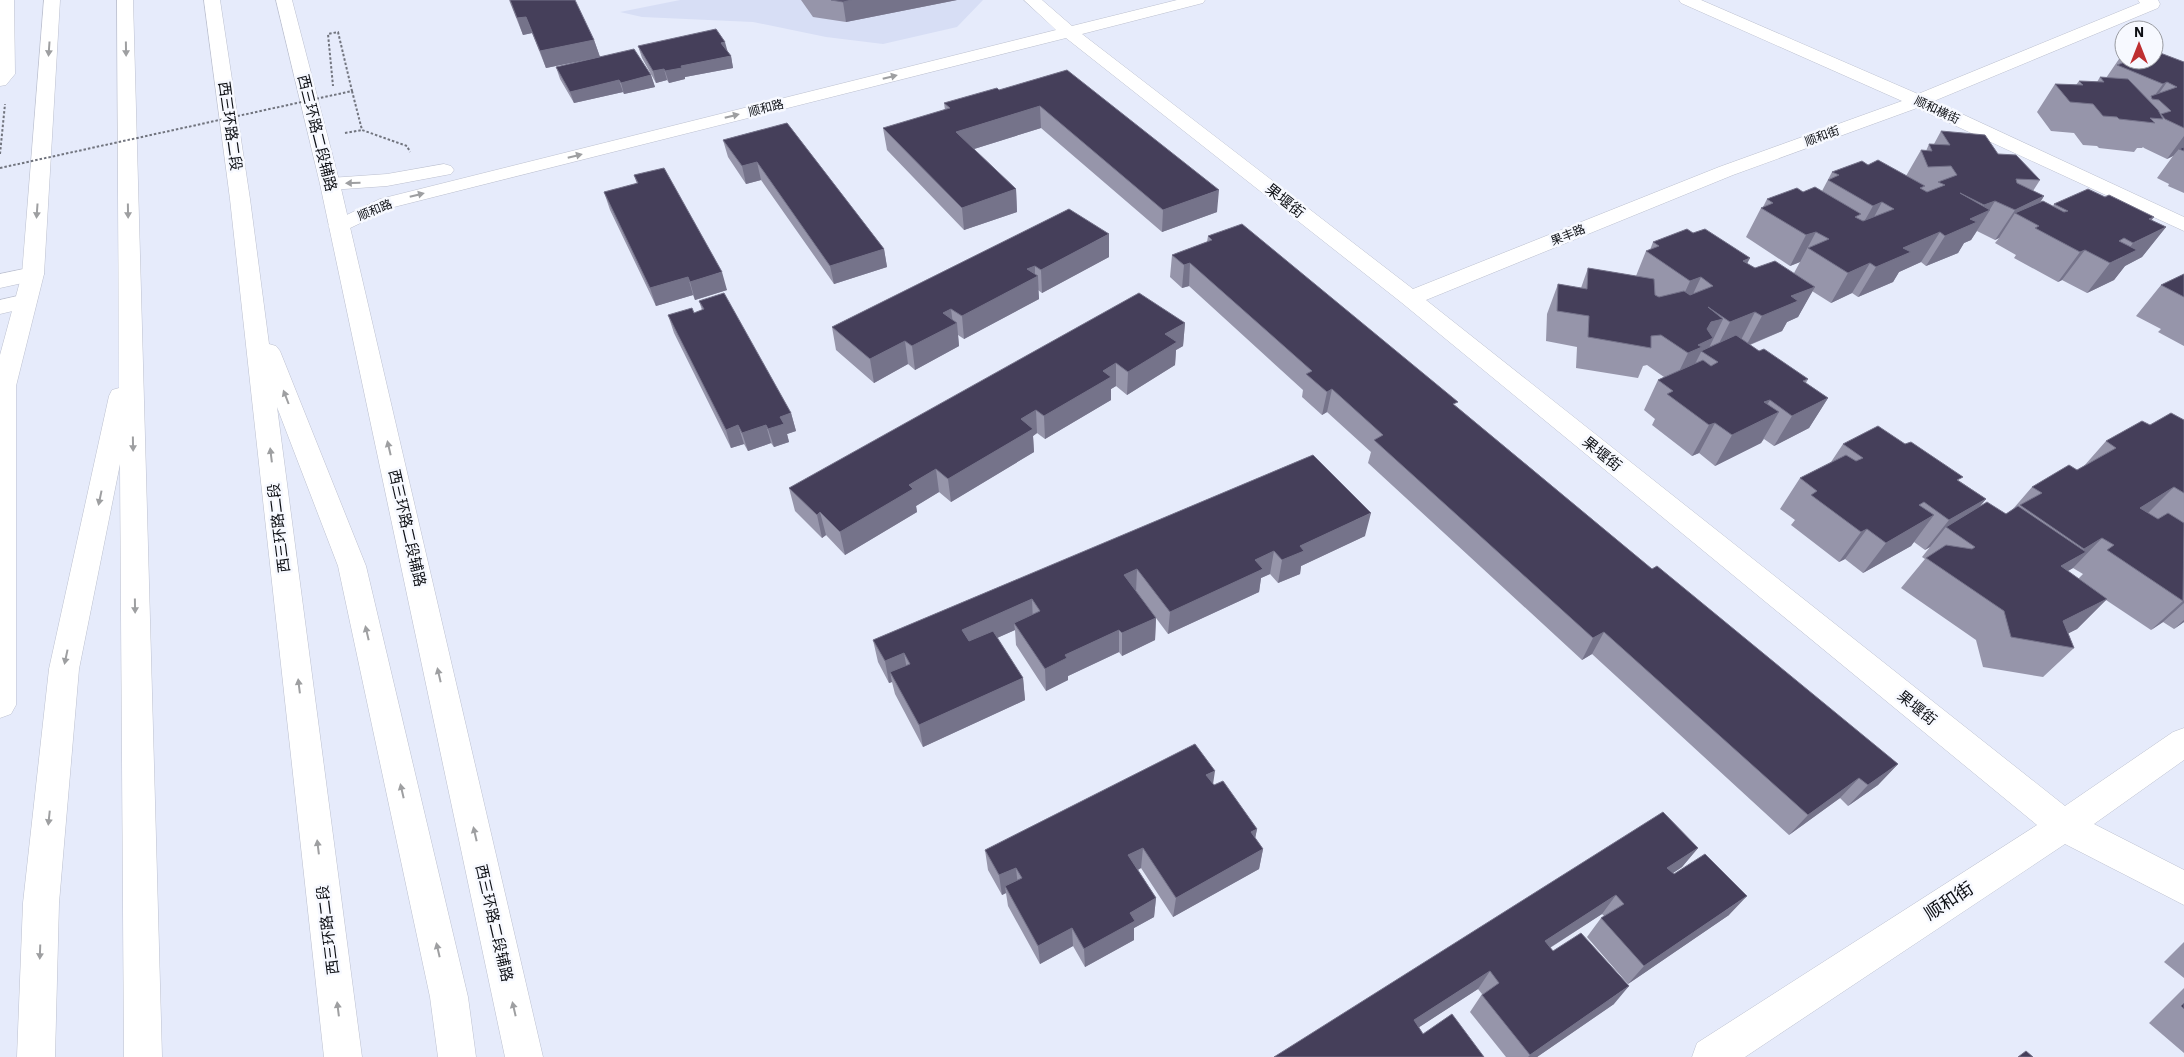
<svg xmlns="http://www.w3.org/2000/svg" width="2184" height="1057" font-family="'IBM Plex Sans','Noto Sans SC',sans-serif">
<rect width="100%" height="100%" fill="#e6ebfb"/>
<path fill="#d7def5" d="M680 0H983L957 27 883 44 826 37 753 22 642 17 620 12Z"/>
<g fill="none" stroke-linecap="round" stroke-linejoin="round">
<defs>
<path id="minor" d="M0 0H14L15 74 6 85 0 86Z
M1024 0H1042L1072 26 1177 0H1205L1203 3 1082 34 1413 289 1719 167 1902 101 1681 3 1679 0H1701L1918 94 2140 3 2138 0H2158L2160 4 2158 8 1934 101 2184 217V231L1917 108 1733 175 1426 300 2065 806 2173 732 2184 728V760L2094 824 2184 870V905L2065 844 1745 1057H1692L1697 1043 2037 825 1402 303 1066 38 394 207 346 230 339 232 332 230 328 226 332 222 380 199 1056 30Z
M444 164 451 166 454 170 451 174 387 186 330 190 323 188 320 184 323 180 330 178 387 174Z
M33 267 41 269 44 274 41 279 0 288V274Z
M26 294 34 296 37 301 34 306 0 314V300Z"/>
<path id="major" d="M44 0H60L44 274 16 386V705L11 714 0 718V355L22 274Z
M276 0H292L340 184 543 1057H505L320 184Z"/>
<path id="highway" d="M117 0H133L162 1057H124L120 464 79 669 59 903 55 1057H17L23 903 49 669 109 396 112 390 119 388Z
M204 0H220L250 199 269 344 276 346 280 351 366 566 468 997 476 1057H438L430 997 338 566 277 407 362 1057H324L230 199Z"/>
</defs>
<use href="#minor" stroke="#bcc0cf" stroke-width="1"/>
<use href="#major" stroke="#bcc0cf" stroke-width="1"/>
<use href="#highway" stroke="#bcc0cf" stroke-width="1"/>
<path stroke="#71747e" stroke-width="2" stroke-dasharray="2.5 2" stroke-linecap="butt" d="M352 91 362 130 407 146 410 152
M345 133 362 130
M0 154 5 104"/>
<use href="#minor" fill="#fff" fill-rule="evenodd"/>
<use href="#major" fill="#fff" fill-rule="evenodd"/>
<use href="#highway" fill="#fff" fill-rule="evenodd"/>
<path stroke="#71747e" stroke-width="2" stroke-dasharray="2.5 2" stroke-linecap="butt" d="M0 168 352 91 338 32 328 34 333 86"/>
</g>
<path fill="#9695aa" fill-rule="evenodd" d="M509 0 594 40 600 57 546 68 532 33 523 35Z
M801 0H957L846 22 813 17Z
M638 46 728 52 731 56 733 68 685 77V79L669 83 667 80 656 83 642 58Z
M2119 59 2184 62V193L2168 186 2169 184 2157 178 2173 156 2167 159 2144 148 2143 147 2142 148H2137L2134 152 2099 148 2097 146 2083 145 2074 133 2051 131 2037 112 2055 84 2076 85 2079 81 2097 82 2100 77 2106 78Z
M556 67 651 75 655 87 624 94 623 92 574 103 560 79Z
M1067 70 1217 212 1162 232 1041 128 974 149 1016 189 1017 212 964 230 887 150 883 128 945 110 944 103 999 90Z
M787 123 884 249 887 267 834 284 761 180 746 184 728 157 723 140Z
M1941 131 1998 154 2040 180 2033 191 2044 196 2040 203 2053 206 2054 204 2151 220 2166 227 2142 257 2125 266 2114 280 2087 293 2062 280 2058 282 2014 258 2016 255 1995 243 1999 238 1995 240 1977 231 1971 240 1964 243 1958 253 1926 266 1921 262 1899 272 1893 282 1858 297 1852 293 1831 303 1812 291 1798 317 1787 322 1782 331 1750 345 1759 351 1808 379 1806 383 1828 398 1809 428 1774 446 1764 439 1761 443 1715 466 1699 453 1692 456 1652 425 1655 419 1644 410 1658 380 1664 377 1647 365 1643 366 1638 378 1576 368 1577 347 1546 341 1547 314 1558 284 1581 288 1588 268 1636 276 1646 251 1650 250 1653 242 1693 233 1755 268 1794 273 1800 262 1790 266 1746 237 1761 208 1763 207 1767 199 1803 192 1822 191 1832 172 1868 165 1906 176 1921 150 1926 151 1929 144H1934Z
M634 175 727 290 695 300 693 295 656 306 610 210 604 192 637 184Z
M1069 209 1109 257 1042 293 1038 290 1039 299 964 339 958 335 959 346 915 370 908 364 874 383 836 350 832 327Z
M1208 236 1456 406 1652 569 1898 764 1878 785 1848 806 1840 798 1789 835 1592 654 1582 660 1368 463 1371 452 1327 412 1322 415 1302 397 1303 390 1189 286 1182 288 1170 277 1172 255 1207 242Z
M2184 274V346L2158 332 2161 329 2136 316 2161 285Z
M699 301 791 413 796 431 787 434 789 442 774 447 771 443 748 451 744 444 731 448 674 333 668 315 694 313 702 310Z
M1185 323 1183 346 1176 350 1175 365 1127 395 1116 386 1111 389V400L1045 439 1037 433 1033 436 1034 452 951 502 939 492 916 506 917 512 845 555 826 535 822 538 795 511 789 488Z
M2184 420V622L2174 629 2163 622 2151 630 2106 600 2077 629 2068 633 2074 648 2043 677 1983 667 1976 640 1901 588 1925 559 1922 557 1930 547 1925 550 1914 542 1911 546 1863 573 1845 559 1839 562 1791 525 1795 520 1780 509 1800 478 1831 462 1843 444H1905L1986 499 1980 506 2006 514 2013 509 2032 487 2077 470 2084 466 2106 441 2150 425ZM2073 568 2083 574 2078 579 2068 571Z
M1313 455 1365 536 1301 566 1300 574 1278 583 1270 574 1261 578 1259 592 1168 634 1156 618 1155 640 1122 656 1119 652 1068 676V680L1046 691 1016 645 1015 630 997 638 1023 678 1025 700 923 747 895 694 892 682 889 683 878 662 873 640Z
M1213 784 1257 829 1255 838 1263 849 1259 869 1173 917 1141 868 1138 870 1156 898 1154 917 1134 928V940L1085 967 1073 946 1040 964 1008 906 1006 893 1002 895 988 870 985 850Z
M1698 848 1682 867 1673 873 1729 915 1628 984 1587 937 1601 918 1604 916 1602 914 1550 948 1614 1004 1537 1057H1506L1470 1012 1482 994 1478 989 1419 1027 1423 1034 1274 1057Z
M2184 942V978L2164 962Z
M2184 988V1053L2149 1023Z"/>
<path fill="#75738a" d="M852 0H957L846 22 843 2Z
M526 17 532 33 523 35 517 18Z
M594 40 600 57 546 68 540 51Z
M725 42 728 53 721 43Z
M731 56 733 68 685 77V79L669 83 665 71 681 66Z
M664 69 667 80 656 83 653 71Z
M651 75 655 87 624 94 621 83Z
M619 80 623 92 574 103 570 92Z
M2167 82 2155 99H2152L2163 84Z
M1040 106 1041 128 958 154 956 132Z
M2184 136V147L2179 149 2173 156 2167 159Z
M757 162 761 180 746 184 742 166Z
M1016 189 1017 212 964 230 962 208Z
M1219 190 1217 212 1162 232 1163 210Z
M2044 196 2028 220 2015 213 1999 238 1995 240 2015 210Z
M1995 201 1989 211 1990 210 1971 240 1964 243 1958 253 1926 266 1945 236 1970 219 1977 215 1984 205Z
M1882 202 1866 232 1856 236 1873 206Z
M2154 217 2134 243 2166 227 2142 257 2125 266 2114 280 2087 293 2110 263 2122 258 2133 243 2149 219Z
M1816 232 1800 262 1790 266 1806 235Z
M1940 232 1921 262 1899 272 1893 282 1858 297 1876 267 1903 248Z
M1109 234V257L1042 293 1041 270Z
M884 249 887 267 834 284 830 266Z
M2085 250 2062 280 2058 282 2080 252Z
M1750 258 1735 288 1743 261Z
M1190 263 1189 286 1182 288 1184 265Z
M1870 263 1852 293 1831 303 1848 273Z
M1035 266V278L1038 276 1039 299 964 339 962 316 1027 269Z
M722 272 727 290 695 300 690 282Z
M688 277 693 295 656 306 650 288Z
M1701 277 1687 307 1676 312 1690 281Z
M1815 287 1798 317 1787 322 1782 331 1746 346 1762 316 1791 296Z
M951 309 953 324 957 323 959 346 915 370 912 346 943 313Z
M1755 312 1740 342 1714 353 1730 322Z
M1723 319 1708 350 1701 352 1691 372 1673 384 1688 353 1707 329 1711 322Z
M1185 323 1183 346 1176 350 1175 365 1127 395 1128 372 1165 334Z
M905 341 908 364 874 383 870 359Z
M1116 363V386L1111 389V400L1045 439 1044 416 1103 371Z
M1332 389 1327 412 1322 415 1327 392Z
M1828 398 1809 428 1774 446 1792 416Z
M1770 400 1756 423 1779 412 1761 443 1715 466 1732 435 1764 402Z
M1036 410 1037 433 1033 436 1034 452 951 502 948 479 1021 419Z
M791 413 796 431 787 434 789 442 774 447 768 429 780 417Z
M1715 423 1699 453 1692 456 1709 425Z
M738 425 744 444 731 448 726 430Z
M766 425 771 443 748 451 742 433Z
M936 469 939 492 916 506 917 512 845 555 840 532 909 485Z
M2174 487 2144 517 2140 508Z
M1986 499 1961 529 1946 527 1930 547 1925 550 1949 520Z
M820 512 826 535 822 538 817 515Z
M1371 513 1365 536 1301 566 1300 574 1278 583 1282 560 1300 546Z
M1934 515 1911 546 1863 573 1886 543Z
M1867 529 1845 559 1839 562 1861 532Z
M2102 538 2073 568 2066 572 2061 566 2076 558 2084 549Z
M1274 551 1270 574 1261 578 1259 592 1168 634 1170 612 1255 560Z
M1137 569 1136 592 1124 575Z
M1032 599 1033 622 1014 623 1015 630 965 652 962 630Z
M2107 599 2077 629 2048 644 2063 621Z
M2184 600V603L2163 622 2151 630Z
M1156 618 1155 640 1122 656V633Z
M2184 620V622L2174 629Z
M1119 630V652L1068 676V680L1046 691 1045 669 1065 655Z
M1604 632 1592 654 1582 660 1593 638Z
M904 653 908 675 890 672 892 682 889 683 885 661Z
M1023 678 1025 700 923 747 919 725Z
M1898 764 1878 785 1848 806 1868 785Z
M1215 771 1212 791 1206 775Z
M1859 778 1840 798 1789 835 1808 815Z
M1257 829 1253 849 1251 832Z
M1143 848 1141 868 1128 875V855Z
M1698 848 1682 867 1652 887 1667 868Z
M1263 849 1259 869 1173 917 1176 898Z
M1016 868 1018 887 1005 886 1006 893 1002 895 999 875Z
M1616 895 1602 914 1532 959 1545 941Z
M1747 896 1729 915 1628 984 1644 966Z
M1156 898 1154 917 1134 928V940L1085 967 1084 949 1130 913Z
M1072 928 1073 946 1040 964 1038 946Z
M1490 971 1478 989 1404 1037 1414 1020Z
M1629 986 1614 1004 1537 1057H1528L1530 1055Z"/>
<path fill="#453f5a" stroke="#75738a" d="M510 0H575L594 40 540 51 526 17 517 18Z
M831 0H852L843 2Z
M716 29 725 42 721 43 731 56 681 66 682 68 665 71 664 69 653 71 638 46Z
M634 49 651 75 621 83 619 80 570 92 556 67Z
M2154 51H2155L2184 62V128L2165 119 2161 114 2171 111 2159 100 2152 99 2151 96 2177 87 2167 82 2163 84 2117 65 2125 62 2119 59 2124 57V60H2154Z
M1067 70 1219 190 1163 210 1040 106 956 132 1016 189 962 208 883 128 950 108 944 103 997 88 999 90Z
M2100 77 2128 79 2158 110 2163 119 2150 118 2155 123 2119 119 2117 117 2103 116 2093 104 2070 102 2055 84 2083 85 2079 81 2104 82Z
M787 123 884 249 830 266 757 162 742 166 723 140Z
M1941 131 1985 135 1998 154 2016 155 2040 180 2016 179 2017 183 2044 196 2015 210 1995 201 1984 205 1960 193 1990 210 1970 219 1977 222 1945 236 1940 232 1903 248 1911 252 1876 267 1870 263 1848 273 1808 248 1829 239 1816 232 1806 235 1761 208 1773 203 1767 199 1797 188 1803 192 1815 187 1861 214 1855 217 1863 221 1894 209 1882 202 1873 206 1828 180 1839 175 1832 172 1862 161 1868 165 1878 160 1925 186 1920 188 1927 192 1945 185 1938 182 1957 175 1951 166 1928 167 1921 150 1932 151 1929 144 1950 145Z
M2184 147V151L2179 149Z
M664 168 722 272 690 282 688 277 650 288 604 192 638 183 634 175Z
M2088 189 2105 197 2109 195 2154 217 2149 219 2166 227 2133 243 2124 238 2119 241 2137 250 2110 263 2085 250 2080 252 2035 228 2039 226 2015 213 2043 201 2064 212 2068 211 2054 204Z
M1069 209 1109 234 1041 270 1035 266 1027 269 1038 276 962 316 951 309 943 313 957 323 912 346 905 341 870 359 832 327Z
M1242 224 1458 402 1453 404 1652 569 1657 566 1898 764 1868 785 1859 778 1808 815 1604 632 1593 638 1374 440 1383 435 1332 389 1327 392 1306 374 1312 371 1190 263 1184 265 1172 255 1212 240 1208 236Z
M1687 229 1693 233 1705 229 1750 258 1743 261 1755 268 1775 261 1815 287 1791 296 1798 301 1762 316 1755 312 1730 322 1708 307 1723 319 1711 322 1707 329 1713 338 1698 345 1702 347 1688 353 1661 335 1651 336V348L1588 337 1589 316 1557 311 1558 284 1587 289 1588 268 1654 279 1655 295 1659 297 1684 291 1690 295 1713 286 1701 277 1690 281 1646 251 1659 246 1653 242Z
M2184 274V297L2161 285Z
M724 293 791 413 780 417 784 424 768 429 766 425 742 433 738 425 726 430 668 315 692 308 694 313 704 309 699 301Z
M1139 293 1185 323 1165 334 1177 342 1128 372 1116 363 1103 371 1111 377 1044 416 1036 410 1021 419 1033 429 948 479 936 469 909 485 913 489 840 532 820 512 817 515 789 488Z
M1736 335 1759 351 1764 349 1808 379 1803 381 1828 398 1792 416 1770 400 1764 402 1779 412 1732 435 1715 423 1709 425 1667 394 1673 391 1658 380 1703 360 1711 366 1718 362 1701 351Z
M2171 413 2184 420V493L2174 487 2140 508 2158 519 2168 513 2184 523 2183 601 2107 550 2114 545 2102 538 2084 549 2020 505 2042 493 2032 487 2069 465 2077 470 2116 448 2106 441 2142 421 2150 425Z
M1878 426 1905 444 1911 442 1963 477 1957 480 1986 499 1949 520 1924 502 1919 505 1934 515 1886 543 1867 529 1861 532 1811 495 1817 491 1800 478 1846 455 1856 461 1863 458 1843 444Z
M1313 455 1371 513 1300 546 1304 551 1282 560 1274 551 1255 560 1263 569 1170 612 1137 569 1124 575 1156 618 1122 633 1119 630 1065 655 1067 658 1045 669 1014 623 1040 611 1032 599 962 630 969 641 993 631 1023 678 919 725 890 672 910 664 904 653 885 661 873 640Z
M1987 502 2006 514 2018 506 2086 552 2061 566 2107 599 2063 621 2074 648 2011 637 2004 611 1926 558 1946 545 1972 549 1975 547 1946 527Z
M1195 744 1215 771 1206 775 1214 785 1223 781 1257 829 1251 832 1263 849 1176 898 1143 848 1128 855 1156 898 1130 913 1135 921 1084 949 1072 928 1038 946 1005 886 1022 878 1016 868 999 875 985 850Z
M1663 812 1698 848 1667 868 1674 874 1705 854 1747 896 1644 966 1601 918 1624 904 1616 895 1545 941 1553 951 1581 933 1629 986 1530 1055 1482 995 1499 983 1490 971 1414 1020 1423 1034 1452 1014 1484 1057H1274Z
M2184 1003V1009L2181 1006Z
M2026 1051 2033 1057H2018Z"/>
<defs><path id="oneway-solid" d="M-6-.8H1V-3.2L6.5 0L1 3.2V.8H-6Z" transform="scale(1.25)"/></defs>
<g fill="#9e9fa1">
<use href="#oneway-solid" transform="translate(49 49) rotate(94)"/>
<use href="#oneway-solid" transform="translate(126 49) rotate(89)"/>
<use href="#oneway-solid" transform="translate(890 77) rotate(-14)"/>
<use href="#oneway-solid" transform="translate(732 116) rotate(-14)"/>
<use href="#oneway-solid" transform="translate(575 156) rotate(-14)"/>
<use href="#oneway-solid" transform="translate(353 183) rotate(179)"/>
<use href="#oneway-solid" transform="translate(417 195) rotate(-14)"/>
<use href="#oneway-solid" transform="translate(37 211) rotate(94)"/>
<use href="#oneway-solid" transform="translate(128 211) rotate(89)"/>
<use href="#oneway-solid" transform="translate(286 397) rotate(-111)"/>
<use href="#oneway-solid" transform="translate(133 444) rotate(89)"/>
<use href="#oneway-solid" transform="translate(389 448) rotate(-103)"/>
<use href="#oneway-solid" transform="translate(271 455) rotate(-97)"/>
<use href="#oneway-solid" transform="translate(100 498) rotate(102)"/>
<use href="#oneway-solid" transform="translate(135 606) rotate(89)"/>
<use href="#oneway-solid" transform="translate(367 633) rotate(-103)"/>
<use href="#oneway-solid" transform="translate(66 657) rotate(102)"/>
<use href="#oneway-solid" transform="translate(439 675) rotate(-103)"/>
<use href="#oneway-solid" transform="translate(299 686) rotate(-97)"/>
<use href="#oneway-solid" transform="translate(402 791) rotate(-103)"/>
<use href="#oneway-solid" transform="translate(49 818) rotate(96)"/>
<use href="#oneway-solid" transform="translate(475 834) rotate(-103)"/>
<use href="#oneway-solid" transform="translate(318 847) rotate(-97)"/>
<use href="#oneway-solid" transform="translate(438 950) rotate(-103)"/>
<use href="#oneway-solid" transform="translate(40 952) rotate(92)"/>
<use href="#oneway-solid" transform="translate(338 1009) rotate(-97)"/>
<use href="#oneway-solid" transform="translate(514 1009) rotate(-103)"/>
</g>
<g text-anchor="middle" stroke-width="5" stroke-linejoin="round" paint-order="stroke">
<g font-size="12" fill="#0d0f14" stroke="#f7f9ff">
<text transform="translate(766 108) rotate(-14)" y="4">顺和路</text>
<text transform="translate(1937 110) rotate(25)" y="4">顺和横街</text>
<text transform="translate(1822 136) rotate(-20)" y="4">顺和街</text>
<text transform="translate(375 210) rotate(-22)" y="4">顺和路</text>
<text transform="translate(1568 235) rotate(-22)" y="4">果丰路</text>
</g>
<g font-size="15" fill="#0d0f14" stroke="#f7f9ff">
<text transform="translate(230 126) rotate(82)" y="5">西三环路二段</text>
<text transform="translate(317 133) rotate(76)" y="5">西三环路二段辅路</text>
<text transform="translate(1285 201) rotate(38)" y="5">果堰街</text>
<text transform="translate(1602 454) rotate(39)" y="5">果堰街</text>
<text transform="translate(279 528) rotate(-97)" y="5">西三环路二段</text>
<text transform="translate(407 528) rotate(77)" y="5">西三环路二段辅路</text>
<text transform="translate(1917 708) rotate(39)" y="5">果堰街</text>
<text transform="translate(494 923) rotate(77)" y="5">西三环路二段辅路</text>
<text transform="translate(328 930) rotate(-97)" y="5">西三环路二段</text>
</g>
<g font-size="18" fill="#0d0f14" stroke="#f7f9ff">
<text transform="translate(1949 901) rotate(-33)" y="6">顺和街</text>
</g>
</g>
<g transform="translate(2139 45)"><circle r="24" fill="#f7f9ff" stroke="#999ba1"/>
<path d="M0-4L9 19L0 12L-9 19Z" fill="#be2f31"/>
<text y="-8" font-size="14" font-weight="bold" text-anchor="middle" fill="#0d0f14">N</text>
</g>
</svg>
